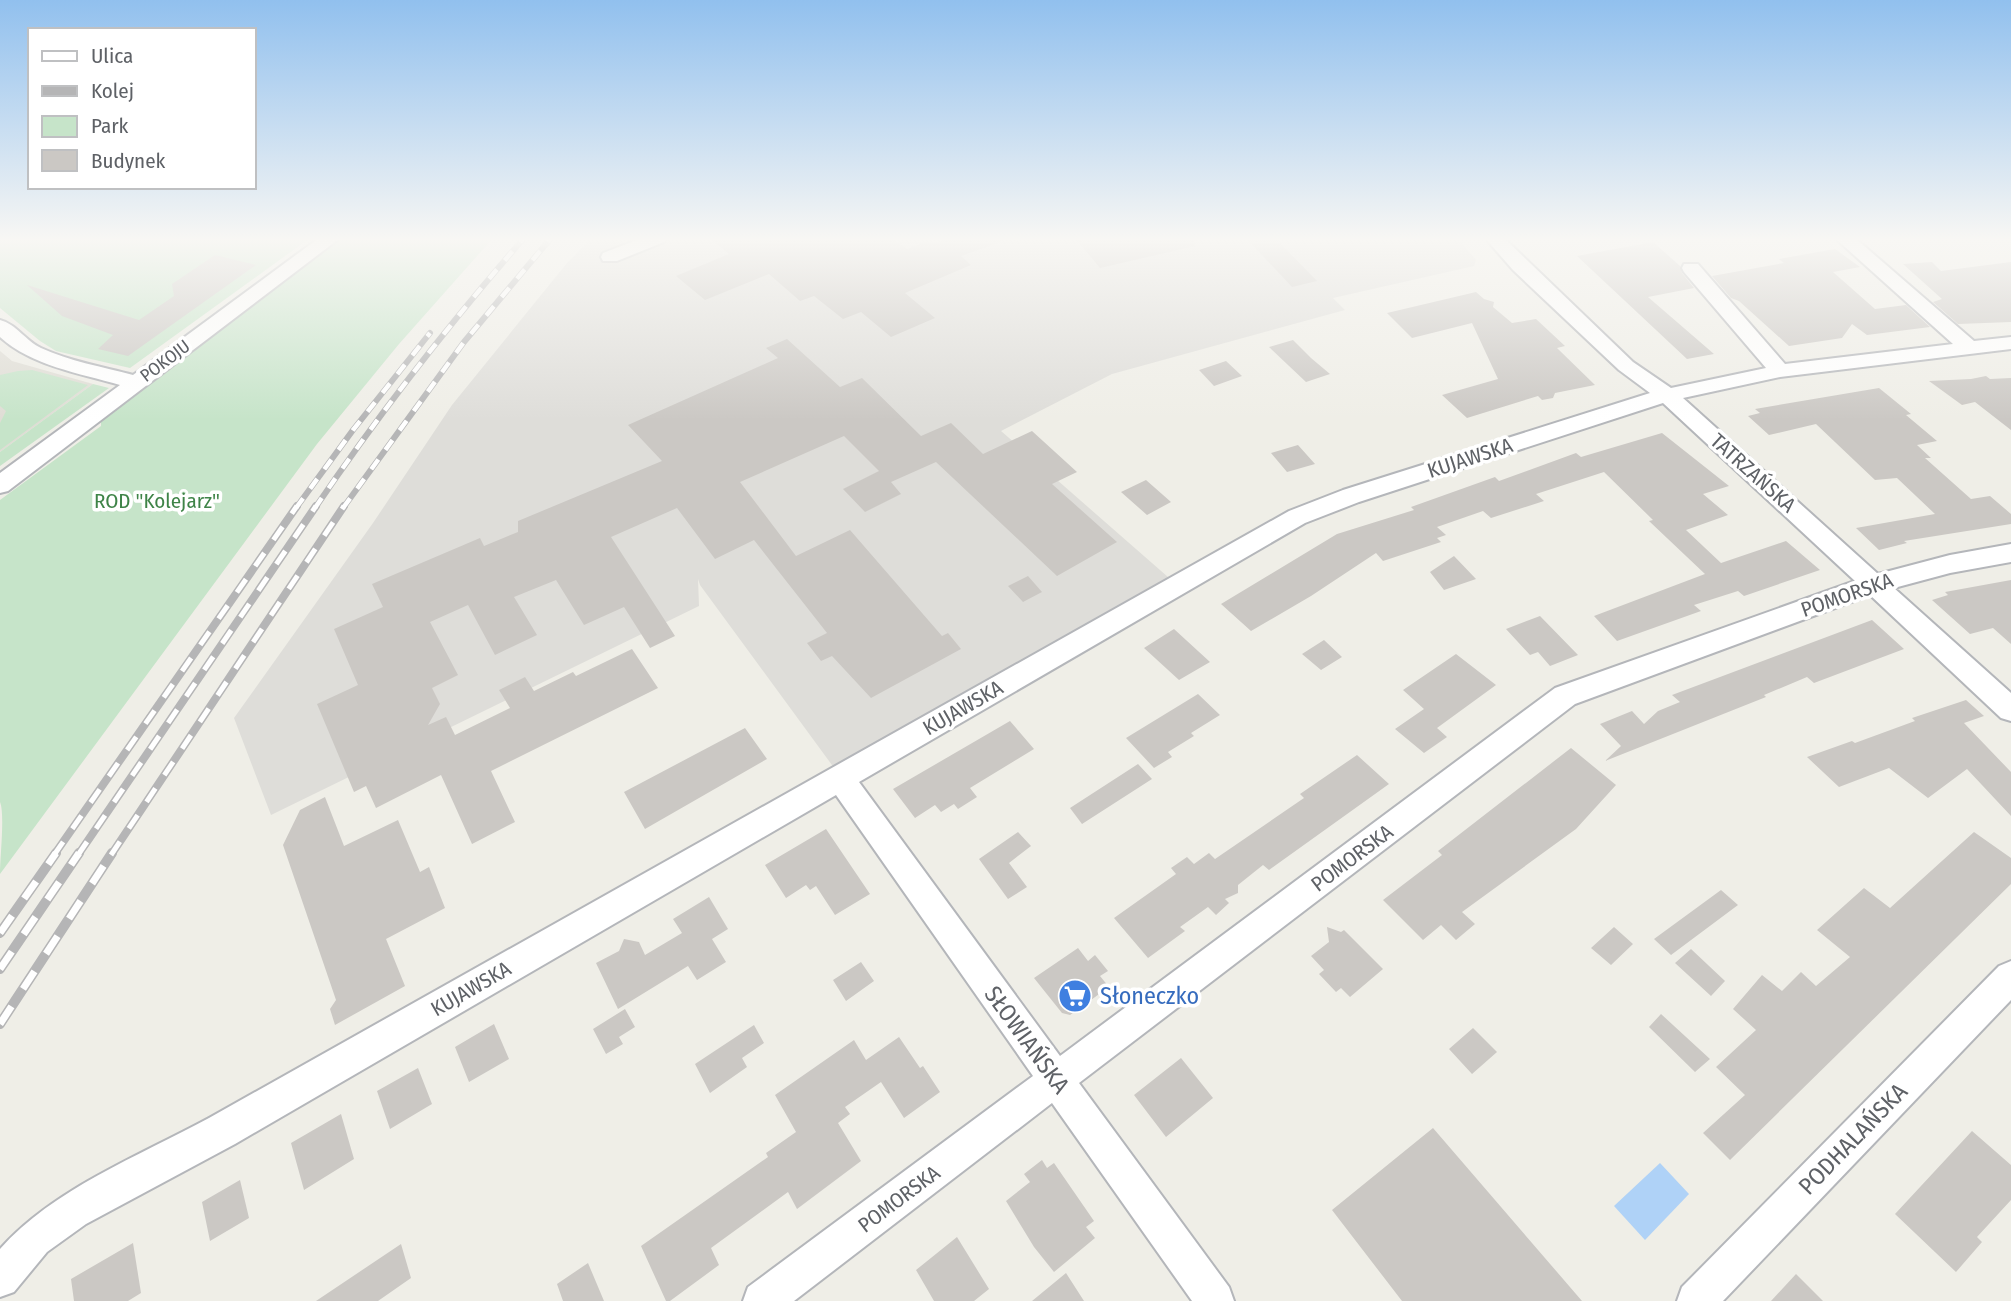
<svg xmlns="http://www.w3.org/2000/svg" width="2011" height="1301" font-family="'Fira Sans Condensed',sans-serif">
<rect width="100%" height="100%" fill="#efeee7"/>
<path fill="#deddd9" d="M592 238H1457L1476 260 1474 266 1333 298 1345 310 1112 374 1001 431 1176 584 840 776 700 585 698 579 699 606 271 815 234 718 373 523 452 405 567 263Z"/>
<path fill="#dfddd5" d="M0 351 12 361 93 384 0 452Z"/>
<path fill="#c6e4c9" d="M0 238H310L130 368 56 351 40 341 0 308Z
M341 238H493L399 344 317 444 0 874C0 857 5 814 0 802V500L101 426V417Z
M18 371 32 370 88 385 0 450V423L6 411 0 406V375Z
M93 384 109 388 0 466V452Z"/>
<path fill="#afd2f7" d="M1660 1163 1689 1194 1645 1240 1614 1206Z"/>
<path fill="#cbc8c4" d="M709 238H892L907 249 928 241 932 244 950 238H1002L1003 241 961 256 971 265 905 293 935 318 891 337 861 312 843 319 814 296 800 301 769 274 705 300 676 276 729 254Z
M1075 238H1194L1195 246 1100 268Z
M1246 238H1275L1317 281 1292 287Z
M1653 242 1680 266 1682 273 1694 288 1648 297 1714 354 1687 359 1577 256Z
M1835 249 1860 267 1833 272 1875 309 1906 305 1930 327 1867 335 1852 324 1842 338 1789 346 1739 301 1731 298 1712 276 1784 263 1779 259Z
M215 255 256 265 128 356 98 349 113 335 62 316 27 285 139 320 174 296 172 284Z
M1932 262 1941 271 2011 262V322L1958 324 1933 302 1942 299 1903 264Z
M1476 292 1484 299 1494 302 1493 307 1512 323 1536 319 1565 346 1557 348 1595 385 1555 393 1553 398 1542 400 1538 396 1467 418 1442 395 1498 379 1472 323 1412 338 1387 313Z
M787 339 840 387 862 378 921 436 951 423 983 454 1032 431 1077 472 1052 484 1117 542 1057 576 936 462 891 482 901 494 865 512 843 489 879 471 844 436 740 482 796 556 850 530 942 636 948 633 961 649 871 698 832 656 821 661 807 643 827 633 754 540 715 559 677 508 611 537 675 636 650 648 624 607 584 625 556 580 514 597 537 635 495 655 468 605 430 622 458 675 432 688 440 704 428 725 446 717 455 735 510 708 499 690 525 677 534 691 573 672 576 676 632 649 658 688 491 771 515 822 472 844 441 775 376 808 366 786 354 792 317 704 358 685 334 629 383 607 372 584 480 538 484 546 518 532V521L662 461 628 425 778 358 766 348Z
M1293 340 1311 358 1330 374 1306 382 1269 347Z
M1226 361 1242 376 1214 386 1199 370Z
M1986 376 1990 379 2011 378V430L1975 402 1962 405 1929 381 1971 379Z
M1879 388 1911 414 1906 415 1937 441 1917 445 1931 458H1925L1971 499 1990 496 2011 514V524L1904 541 1907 543 1879 550 1856 528 1935 514 1897 478 1875 480 1816 424 1769 435 1748 416 1760 413 1755 409Z
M1662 433 1729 486 1703 494 1728 515 1686 530 1721 563 1786 541 1820 570 1744 596 1738 591 1694 605 1701 611 1617 641 1594 616 1705 574 1649 521 1653 520 1604 472 1536 494 1544 501 1491 518 1483 511 1437 527 1446 535 1437 538 1441 542 1383 561 1376 553 1311 596 1251 631 1221 604 1337 534 1414 510 1411 507 1495 477 1499 481 1576 453 1581 457Z
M1298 445 1315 464 1287 472 1271 453Z
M1146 480 1171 502 1147 515 1121 492Z
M1454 556 1476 579 1444 590 1430 572Z
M1028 576 1042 592 1023 602 1008 586Z
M2011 580V644L1993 628 1970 634 1932 600 1948 595 1945 592Z
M1540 616 1578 655 1550 666 1538 652 1530 655 1506 629Z
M1872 620 1904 649 1814 683 1807 677 1764 695 1766 697 1605 761 1621 746 1600 724 1632 711 1644 724 1658 711 1680 702 1672 695Z
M1174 629 1210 662 1179 680 1144 648Z
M1324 640 1342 657 1321 670 1302 654Z
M1456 654 1496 685 1437 728 1447 737 1424 753 1395 729 1424 709 1403 690Z
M1198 694 1220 715 1191 733 1194 736 1168 752 1172 757 1154 768 1126 738Z
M1966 700 1984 716 1964 723 2011 772V816L1967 769 1928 798 1889 768 1839 787 1807 757 1852 741 1855 743 1915 721 1912 718Z
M1010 721 1034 749 970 788 977 797 958 809 954 804 941 812 935 805 915 818 893 789Z
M745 728 767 759 645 829 624 792Z
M1571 748 1616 785 1576 829 1462 912 1475 924 1456 940 1441 925 1423 940 1383 900 1442 855 1438 851Z
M1357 755 1389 784 1269 870 1263 865 1238 885V893L1225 899 1229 903 1216 915 1208 907 1180 927 1185 931 1148 958 1114 918 1176 874 1171 868 1187 857 1194 864 1209 853 1215 859 1304 798 1300 794Z
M1138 764 1152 779 1082 824 1070 808Z
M325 797 344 846 398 820 420 872 429 867 445 908 386 939 405 986 335 1025 330 1009 336 1000 283 845 300 810Z
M826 829 870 894 835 915 816 886 810 890 806 885 786 898 765 865Z
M1018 832 1031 846 1009 863 1027 887 1008 899 979 859Z
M1974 832 2011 858V884L1730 1160 1703 1133 1745 1095 1716 1067 1756 1030 1733 1009 1762 975 1782 991 1801 972 1816 986 1850 957 1817 930 1864 888 1890 908Z
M1721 890 1738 905 1671 955 1654 939Z
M709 897 728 929 712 939 726 962 697 980 688 966 618 1009 596 963 619 951 624 939 639 942 645 955 682 933 673 919Z
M1327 927 1341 932 1344 930 1383 969 1350 997 1341 988 1336 992 1319 974 1324 970 1311 956 1329 942Z
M1614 927 1633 944 1611 965 1591 948Z
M1078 948 1088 961 1095 955 1108 971 1100 976 1109 987 1070 1015 1062 1013 1034 978Z
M1691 949 1725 981 1711 996 1675 963Z
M861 962 874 981 846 1001 833 980Z
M625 1009 635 1027 619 1037 623 1044 606 1054 593 1029Z
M1661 1014 1710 1059 1695 1072 1649 1027Z
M494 1024 509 1059 469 1082 455 1047Z
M754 1025 764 1043 742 1058 747 1067 710 1093 695 1064Z
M1473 1028 1497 1052 1472 1074 1449 1049Z
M899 1037 920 1068 923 1066 940 1092 904 1118 881 1082 845 1107 850 1114 838 1123 861 1161 797 1209 788 1192 711 1248 719 1265 670 1301H666L641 1246 768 1157 766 1153 796 1132 775 1095 854 1040 866 1060Z
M1181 1058 1213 1098 1166 1137 1134 1095Z
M418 1068 432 1104 390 1129 377 1091Z
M341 1114 354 1159 304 1190 291 1143Z
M1433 1128 1582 1301H1402L1332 1210Z
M1972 1131 2011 1165V1200L1977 1237 1982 1242 1956 1272 1895 1214Z
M1042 1160 1047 1168 1054 1163 1094 1221 1086 1227 1095 1238 1054 1272 1034 1247 1006 1201 1030 1182 1024 1174Z
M240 1180 249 1218 210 1241 202 1202Z
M957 1237 989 1289 974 1301H934L916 1270Z
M133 1243 141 1293 128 1301H74L71 1279Z
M401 1244 411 1278 378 1301H316Z
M588 1263 604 1301H563L557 1284Z
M1066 1273 1084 1301H1032Z
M1796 1274 1823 1301H1771Z"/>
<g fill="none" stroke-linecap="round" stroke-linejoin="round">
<defs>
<path id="minor" d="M319 238H340L8 491 0 493V473L120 385C79 373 32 366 0 337V320C16 324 26 341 41 348 69 361 103 367 133 375Z
M642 238H667L664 242 617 261H603L601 257 603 253Z
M1485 238H1504L1633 362 1671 388 1766 368 1684 272 1682 268 1684 264H1698L1785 364 1953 344 1835 238H1855L1974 341 2011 337V349L1780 377 1683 398 1878 574 1950 555 2011 544V562L1950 573 1894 588 2011 693V721L2001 718 1870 595 1575 704 1079 1083 1229 1287 1234 1301H1192L1052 1103 794 1301H743L748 1287 1033 1076 836 795 235 1144 86 1224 47 1252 14 1292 0 1297V1249C53 1189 139 1156 209 1118L1289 511 1343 490 1650 393 1619 370 1513 270ZM1663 403 1855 581 1555 688 1060 1056 859 782 1305 523 1359 502Z
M2011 961V1000L1723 1301H1677L1682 1287 1999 966Z"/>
</defs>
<use href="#minor" stroke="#b4b6ba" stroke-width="4"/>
<use href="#minor" fill="#fff" fill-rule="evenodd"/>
<defs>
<path id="rail-far2" d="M296 508 353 430 430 333
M315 508C379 414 449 324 524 238
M343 508 464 342 551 238"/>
<path id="rail-far1" d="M54 855 297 506
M78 855 316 506
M111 855 344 506"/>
<path id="rail" d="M0 933 56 853
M0 969 79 853
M0 1024 112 853"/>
</defs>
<use href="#rail-far2" stroke="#b5b5b6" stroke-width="6"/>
<use href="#rail-far1" stroke="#b5b5b6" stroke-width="8"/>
<use href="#rail" stroke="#b5b5b6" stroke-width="10"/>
<use href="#rail-far2" stroke="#fff" stroke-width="4.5" stroke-dasharray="12" stroke-linecap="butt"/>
<use href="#rail-far1" stroke="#fff" stroke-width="5" stroke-dasharray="16" stroke-linecap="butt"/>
<use href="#rail" stroke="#fff" stroke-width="7" stroke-dasharray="21" stroke-linecap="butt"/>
</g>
<linearGradient id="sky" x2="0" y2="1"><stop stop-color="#91c0ee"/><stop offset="0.57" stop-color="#f8f7f4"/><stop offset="1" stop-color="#f8f7f4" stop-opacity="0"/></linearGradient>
<rect width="2011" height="420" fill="url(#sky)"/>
<defs>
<symbol id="supermarket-disc" viewBox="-11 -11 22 22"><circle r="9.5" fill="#3f7fe0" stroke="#fff"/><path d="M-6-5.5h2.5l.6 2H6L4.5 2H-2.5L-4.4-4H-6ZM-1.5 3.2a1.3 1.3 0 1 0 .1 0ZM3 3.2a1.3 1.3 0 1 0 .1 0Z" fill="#fff"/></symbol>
</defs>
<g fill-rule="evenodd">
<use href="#supermarket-disc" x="1056" y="977" width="38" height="38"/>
</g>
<g text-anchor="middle" stroke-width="7" stroke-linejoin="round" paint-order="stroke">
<g font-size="18" fill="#5e6166" stroke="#fff">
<text transform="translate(165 361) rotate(-37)" y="6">POKOJU</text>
</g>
<g font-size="21" fill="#5e6166" stroke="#fff">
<text transform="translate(1470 458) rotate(-18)" y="7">KUJAWSKA</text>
<text transform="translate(1753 473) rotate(42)" y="7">TATRZAŃSKA</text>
<text transform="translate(1847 595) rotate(-19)" y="7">POMORSKA</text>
<text transform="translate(963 708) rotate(-30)" y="7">KUJAWSKA</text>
<text transform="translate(1352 858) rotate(-37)" y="7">POMORSKA</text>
<text transform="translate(471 989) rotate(-30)" y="7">KUJAWSKA</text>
<text transform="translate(899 1199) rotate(-37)" y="7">POMORSKA</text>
</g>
<g font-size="21" fill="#3f8448" stroke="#fff">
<text x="157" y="508">ROD "Kolejarz"</text>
</g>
<g font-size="24" fill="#366cbe" stroke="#fff" text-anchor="start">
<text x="1100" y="1004">Słoneczko</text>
</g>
<g font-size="24" fill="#5e6166" stroke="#fff">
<text transform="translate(1027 1040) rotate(54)" y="8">SŁOWIAŃSKA</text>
<text transform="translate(1853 1139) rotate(-46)" y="8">PODHALAŃSKA</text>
</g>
</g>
<rect x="28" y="28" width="228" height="161" fill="#ffffff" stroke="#bfc0c2" stroke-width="2"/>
<rect x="42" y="51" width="35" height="10" fill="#ffffff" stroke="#bfc0c2" stroke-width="2"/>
<text x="91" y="63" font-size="21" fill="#5e6166">Ulica</text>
<rect x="42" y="86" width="35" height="10" fill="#b5b5b6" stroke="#bfc0c2" stroke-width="2"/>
<text x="91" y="98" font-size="21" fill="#5e6166">Kolej</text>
<rect x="42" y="116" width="35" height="21" fill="#c6e4c9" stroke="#bfc0c2" stroke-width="2"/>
<text x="91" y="133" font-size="21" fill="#5e6166">Park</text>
<rect x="42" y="150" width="35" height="21" fill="#cbc8c4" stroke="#bfc0c2" stroke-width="2"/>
<text x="91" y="168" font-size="21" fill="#5e6166">Budynek</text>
</svg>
